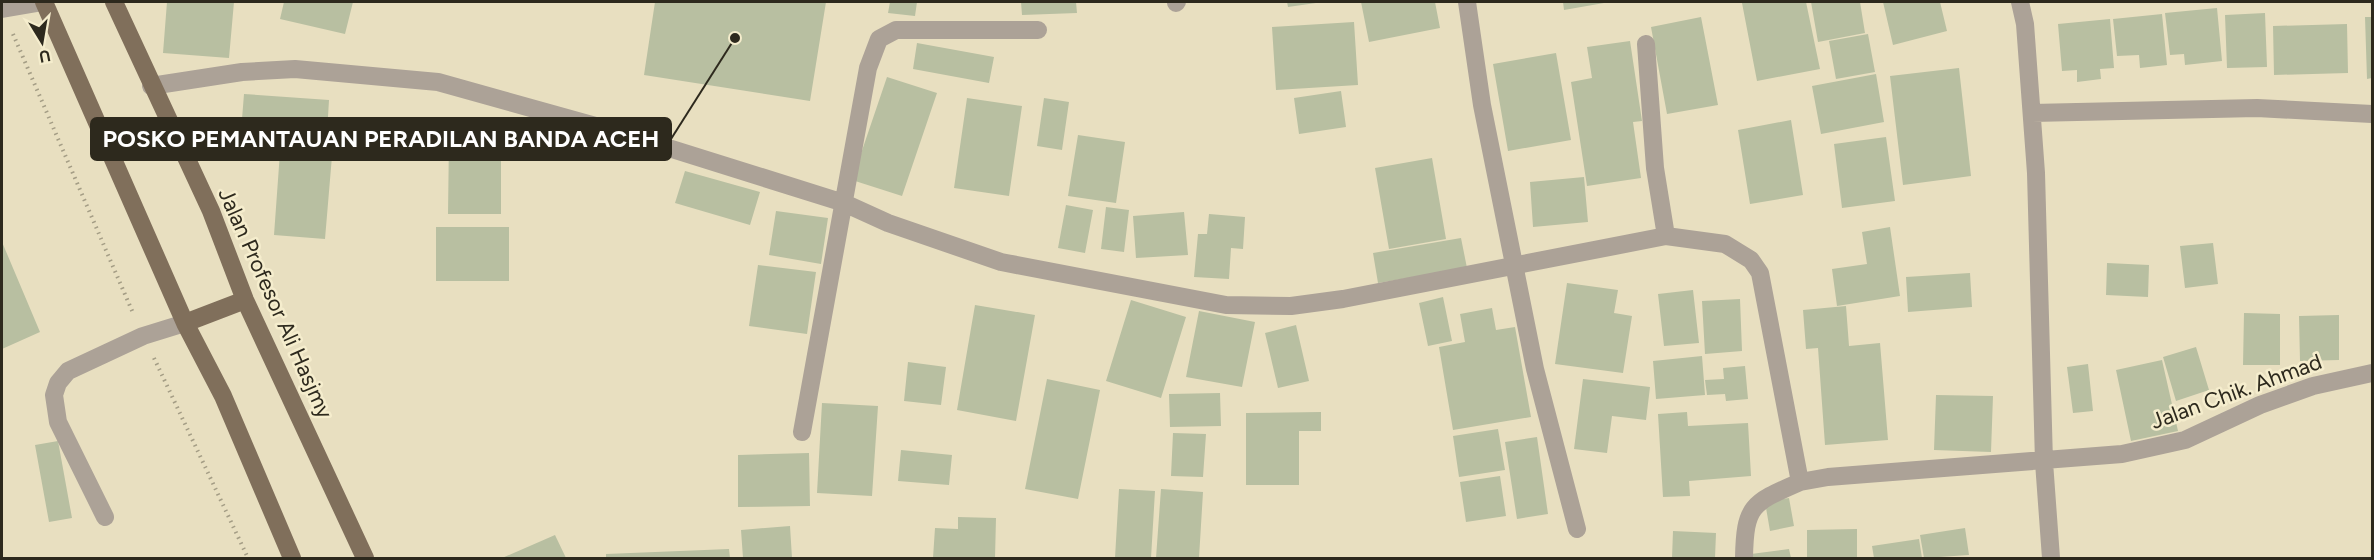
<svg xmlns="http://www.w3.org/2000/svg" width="2374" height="560" font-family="Figtree,sans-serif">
<rect width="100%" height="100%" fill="#e8dfc0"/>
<path fill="#b8bfa1" d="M167 2H234L229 58 163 53Z
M284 2H353L345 34 280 19Z
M655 2H826L810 101 644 75Z
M890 2H917L915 16 888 13Z
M1021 2H1076L1077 13 1022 15Z
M1287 2H1316V3L1288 7Z
M1361 2H1435L1440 28 1369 42Z
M1563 2H1604V3L1564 10Z
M1751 2H1806L1820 69 1757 81 1742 3Z
M1811 2H1860L1865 33 1818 42Z
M1883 2H1940L1947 31 1893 45Z
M2217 8 2222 61 2185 65 2184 54 2170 55 2165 13Z
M2265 13 2267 67 2227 68 2225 15Z
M2162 14 2167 65 2140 68 2139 55 2117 56 2113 19Z
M1701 17 1718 105 1667 114 1651 27Z
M2365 17H2372V78L2367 79Z
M2110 19 2114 68 2100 69 2101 79 2077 82V70L2062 71 2058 24Z
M1354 22 1358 85 1276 90 1272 27Z
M2347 24 2348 73 2274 75 2273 26Z
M1868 34 1875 72 1836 79 1829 41Z
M1630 41 1642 121 1633 122 1641 178 1587 186 1571 82 1592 78 1587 47Z
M917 43 994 57 989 83 913 69Z
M1556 53 1571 140 1508 151 1493 64Z
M1959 68 1971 176 1903 185 1890 76Z
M1876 74 1884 122 1821 134 1812 86Z
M887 77 937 93 902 196 852 180Z
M1341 91 1346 127 1299 134 1294 98Z
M244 94 329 100 326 150 240 144Z
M967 98 1022 106 1009 196 954 188Z
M1044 98 1069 102 1062 150 1037 146Z
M1791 120 1803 195 1750 204 1738 130Z
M1078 135 1125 142 1116 203 1068 196Z
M1886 137 1895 201 1842 208 1834 144Z
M449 138H501V214H448Z
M280 152 332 156 325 239 274 235Z
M1432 158 1446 239 1389 249 1375 168Z
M685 171 760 192 750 225 675 203Z
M1584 177 1588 222 1533 227 1530 182Z
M1066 205 1093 210 1085 253 1058 248Z
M1106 207 1129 210 1124 252 1101 249Z
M776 211 828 218 821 264 769 255Z
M1184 212 1188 255 1136 258 1133 216Z
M1209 214 1245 217 1243 249 1231 248 1229 279 1194 277 1198 234H1207Z
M436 227H509V281H436Z
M1890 227 1900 296 1837 306 1832 269 1867 264 1862 232Z
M1461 238 1467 268 1378 283 1373 253Z
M2 242 40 332 2 349Z
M2213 243 2218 284 2185 288 2180 246Z
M2107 263 2149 265 2148 297 2106 295Z
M758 265 816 272 807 334 749 326Z
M1970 273 1972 307 1908 312 1906 277Z
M1567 283 1618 290 1614 313 1632 316 1623 373 1555 364Z
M1693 290 1699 343 1664 346 1658 294Z
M1443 297 1452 341 1428 346 1419 303Z
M1740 299 1742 351 1705 354 1702 301Z
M1131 300 1186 317 1161 398 1106 381Z
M975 305 1035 315 1016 421 957 410Z
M1846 306 1849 346 1880 343 1888 440 1825 445 1818 348 1806 349 1803 310Z
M1492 308 1496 330 1515 327 1531 417 1453 430 1439 347 1465 342 1460 314Z
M1199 311 1255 322 1242 387 1186 377Z
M2244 313 2280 314V365H2243Z
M2339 315V360L2300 361 2299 316Z
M1296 325 1309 381 1278 388 1265 333Z
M2196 347 2209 390 2176 401 2163 357Z
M1702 356 1705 395 1656 399 1653 361Z
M2162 360 2178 431 2131 441 2116 370Z
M908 362 946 367 941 405 904 401Z
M2088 364 2093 411 2073 413 2067 367Z
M1745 366 1748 399 1726 401 1725 394 1707 395 1705 380 1724 379 1723 368Z
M1047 379 1100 390 1078 499 1025 489Z
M1583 379 1650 387 1646 420 1612 416 1607 453 1574 449Z
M1220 393 1221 426 1170 427 1169 394Z
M1936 395 1993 396 1991 452 1934 450Z
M822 403 878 406 872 496 817 493Z
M1321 412V431H1299V485H1246V413Z
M1687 412 1688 426 1748 423 1751 476 1689 481 1690 496 1663 497 1658 414Z
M1498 429 1505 470 1459 477 1453 436Z
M1173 433 1206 434 1203 477 1171 476Z
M1537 437 1548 514 1517 519 1505 442Z
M58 441 72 518 49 522 35 445Z
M901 450 952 455 949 485 898 481Z
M809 453 810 506 738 507V455Z
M1500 476 1506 516 1466 522 1460 482Z
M1119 489 1155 491 1151 558H1115Z
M1161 489 1203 492 1199 558H1156Z
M1789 498 1794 526 1770 531 1765 502Z
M958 517 996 518 995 558H933L935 528 958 529Z
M790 526 792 558H743L741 530Z
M1965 528 1969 555 1924 558 1920 535Z
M1857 529V558H1807V530Z
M1673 531 1716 533 1715 558H1672Z
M555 535 566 558H502Z
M1919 539 1922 558H1874L1872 546Z
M729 549 730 558H606V554Z
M1789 549 1791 558H1751V554Z"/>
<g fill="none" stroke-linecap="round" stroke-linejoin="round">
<path stroke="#a49d85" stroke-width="4" stroke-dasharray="1.5 4.5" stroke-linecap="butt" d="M13 34 133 313
M154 358 248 558"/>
<path stroke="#aca297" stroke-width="18" d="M1467 2 1482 105 1535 369 1577 529
M2020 2 2025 24 2036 173 2044 462 2051 558
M1176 3 1177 2
M2 9 43 2
M1646 44 1655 168 1666 236
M151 86 242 72 295 69 438 82 624 134 844 203 888 223 1001 262 1226 305 1291 306 1343 299 1666 236 1725 244 1751 260 1760 273 1800 482 1828 477 2122 454 2185 440 2260 405 2313 386 2372 373
M2032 113 2257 108 2372 114
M802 432 868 68 879 39 896 30H1038
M105 517 58 422 54 395 58 383 68 371 143 336 185 323
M1744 558C1745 505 1752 503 1800 482"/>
<path stroke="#806f5b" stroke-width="18" d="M44 2 185 323 223 396 292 558
M114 2 211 211 245 300 365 558
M185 323 245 300"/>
</g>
<g text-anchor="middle" stroke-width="5" stroke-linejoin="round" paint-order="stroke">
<g font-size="22" fill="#2d291d" stroke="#f5edcd">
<text transform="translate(276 303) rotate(66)" y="8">Jalan Profesor Ali Hasjmy</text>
<text transform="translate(2236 391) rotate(-20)" y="8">Jalan Chik. Ahmad</text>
</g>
</g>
<path fill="none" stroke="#2d291d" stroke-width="2" d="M735 38L671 139"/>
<circle fill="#2d291d" stroke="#f5edcd" stroke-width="2" cx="735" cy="38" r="6"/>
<rect fill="#2d291d" stroke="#2d291d" stroke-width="2" x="91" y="118" width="580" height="42" rx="6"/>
<g font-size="24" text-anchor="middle" font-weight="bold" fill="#fff">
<text x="381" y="147">POSKO PEMANTAUAN PERADILAN BANDA ACEH</text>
</g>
<rect width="2374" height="560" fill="none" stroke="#2d291d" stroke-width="6"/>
<g transform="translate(42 42) rotate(169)" stroke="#f5edcd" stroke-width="4.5" paint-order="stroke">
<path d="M0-4.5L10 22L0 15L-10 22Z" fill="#2d291d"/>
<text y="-9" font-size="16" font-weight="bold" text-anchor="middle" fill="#2d291d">U</text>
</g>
</svg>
